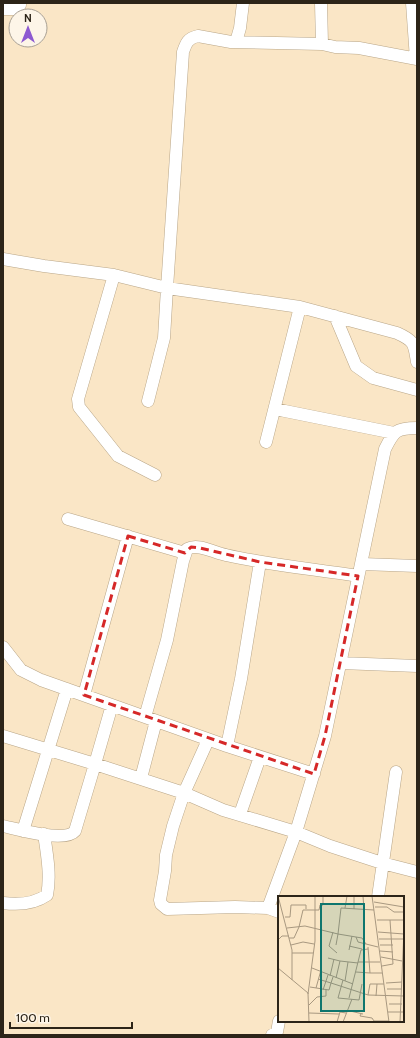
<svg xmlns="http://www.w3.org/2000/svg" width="420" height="1038" font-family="Cabin,sans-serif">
<rect width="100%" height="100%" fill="#fae6c6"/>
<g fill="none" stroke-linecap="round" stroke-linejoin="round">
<defs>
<path id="minor" d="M321 3 322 44
M412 3 416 59
M3 9H17L20 5V3
M236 42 240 28 243 3
M3 259 44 266 114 275 167 288 183 52C186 43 188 38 198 36L231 42 322 44 335 47 359 48 417 59
M114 275 78 399 79 407 118 456 155 475
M335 316 356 366 373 378 417 390
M148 401 164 338 167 288 300 307 397 333C415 341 414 344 417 362
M275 409 394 433
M266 442 300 307
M68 519 185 553
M362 564 417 566
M3 647 21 670 41 680 227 746 314 774
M341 663 417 666
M84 695 128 536
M112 705 95 764 184 793 223 810 296 832 330 846 382 863 417 872
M145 717 167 640 183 561 187 549C199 543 214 553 226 555 269 565 314 569 358 576
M3 736 95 764 75 831C65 843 17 829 3 826
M208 740 184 793 173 826 166 855 165 871 160 900 161 904 167 909 235 907 268 908 279 912
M227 746 241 679 260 562
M141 778 156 721
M240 814 260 757
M23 831 67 689
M378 897 396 772
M3 903C18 905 34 904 47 895 51 876 47 854 44 834
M268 908 296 832 325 736 385 449C394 431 396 428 417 428
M272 1035 277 1032 279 1021"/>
</defs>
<use href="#minor" stroke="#b9a688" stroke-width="13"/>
<use href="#minor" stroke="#fff" stroke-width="12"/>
</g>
<path fill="none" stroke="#d62828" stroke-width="3" stroke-dasharray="8 5" stroke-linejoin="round" d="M128 536 185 553 191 547 200 548 260 562 358 576 325 736 314 774 84 695Z"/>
<g transform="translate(278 896)">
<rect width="126" height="126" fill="#fae6c6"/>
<path fill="none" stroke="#a89880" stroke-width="1" d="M0 0 14 54V84M76 0V13M85 0 86 14M94 0 111 126M96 6 126 11M97 11H109L116 16H126M67 12 69 0M7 21H12L13 9H28V13M99 24H126M21 31 25 14H41L42 9H45V0M9 32 27 30 60 38 63 12 96 14M55 36 51 50 59 57M100 36 126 38M78 41 80 46 88 48M11 42H16L21 31M101 43H125M0 44 4 40H11M13 49 25 46 36 48M58 49 60 38 84 42 88 48 100 51M102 49H115M71 50 84 53M90 51 92 77H104M71 54 74 40M102 55 115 56M14 57H35M103 61 124 65M50 62 62 65M80 66H102M104 70 115 68 112 24M0 72 30 97 31 126M34 72 75 88M78 76 92 77M52 80 56 63M55 81 53 87 90 99 126 100M58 82 62 65 80 67M65 84 60 102 81 104 84 88M67 85 70 66M108 87 124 86M32 91 51 94 53 87 40 83M38 92 43 74M109 93H124M45 94 50 79M30 98 37 45V0M90 99 92 88H99M98 100 99 88H106M71 102 83 54 90 53M111 108H124M31 109 39 101 48 100V94M72 115 85 118M110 116H126M31 117 61 118M83 118 82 120 94 122 96 125H111M59 126 62 116 68 117M65 126 74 103M122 126 126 33"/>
<path fill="#0f766e" fill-opacity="0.15" stroke="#0f766e" stroke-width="2" d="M43 8H86V115H43Z"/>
<rect width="126" height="126" fill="none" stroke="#2c2418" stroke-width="2"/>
</g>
<rect width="420" height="1038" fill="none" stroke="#2c2418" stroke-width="8"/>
<g transform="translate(28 28)"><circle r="19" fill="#fdf5e8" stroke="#a9a195"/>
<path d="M0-3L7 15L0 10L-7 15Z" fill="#8d59d1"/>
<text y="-6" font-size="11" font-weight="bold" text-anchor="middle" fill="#2c2418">N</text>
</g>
<path d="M10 1022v6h122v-6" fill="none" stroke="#2c2418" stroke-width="2"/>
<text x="16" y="1022" font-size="12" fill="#2c2418" stroke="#fdf5e8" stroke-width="3" paint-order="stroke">100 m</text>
</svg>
